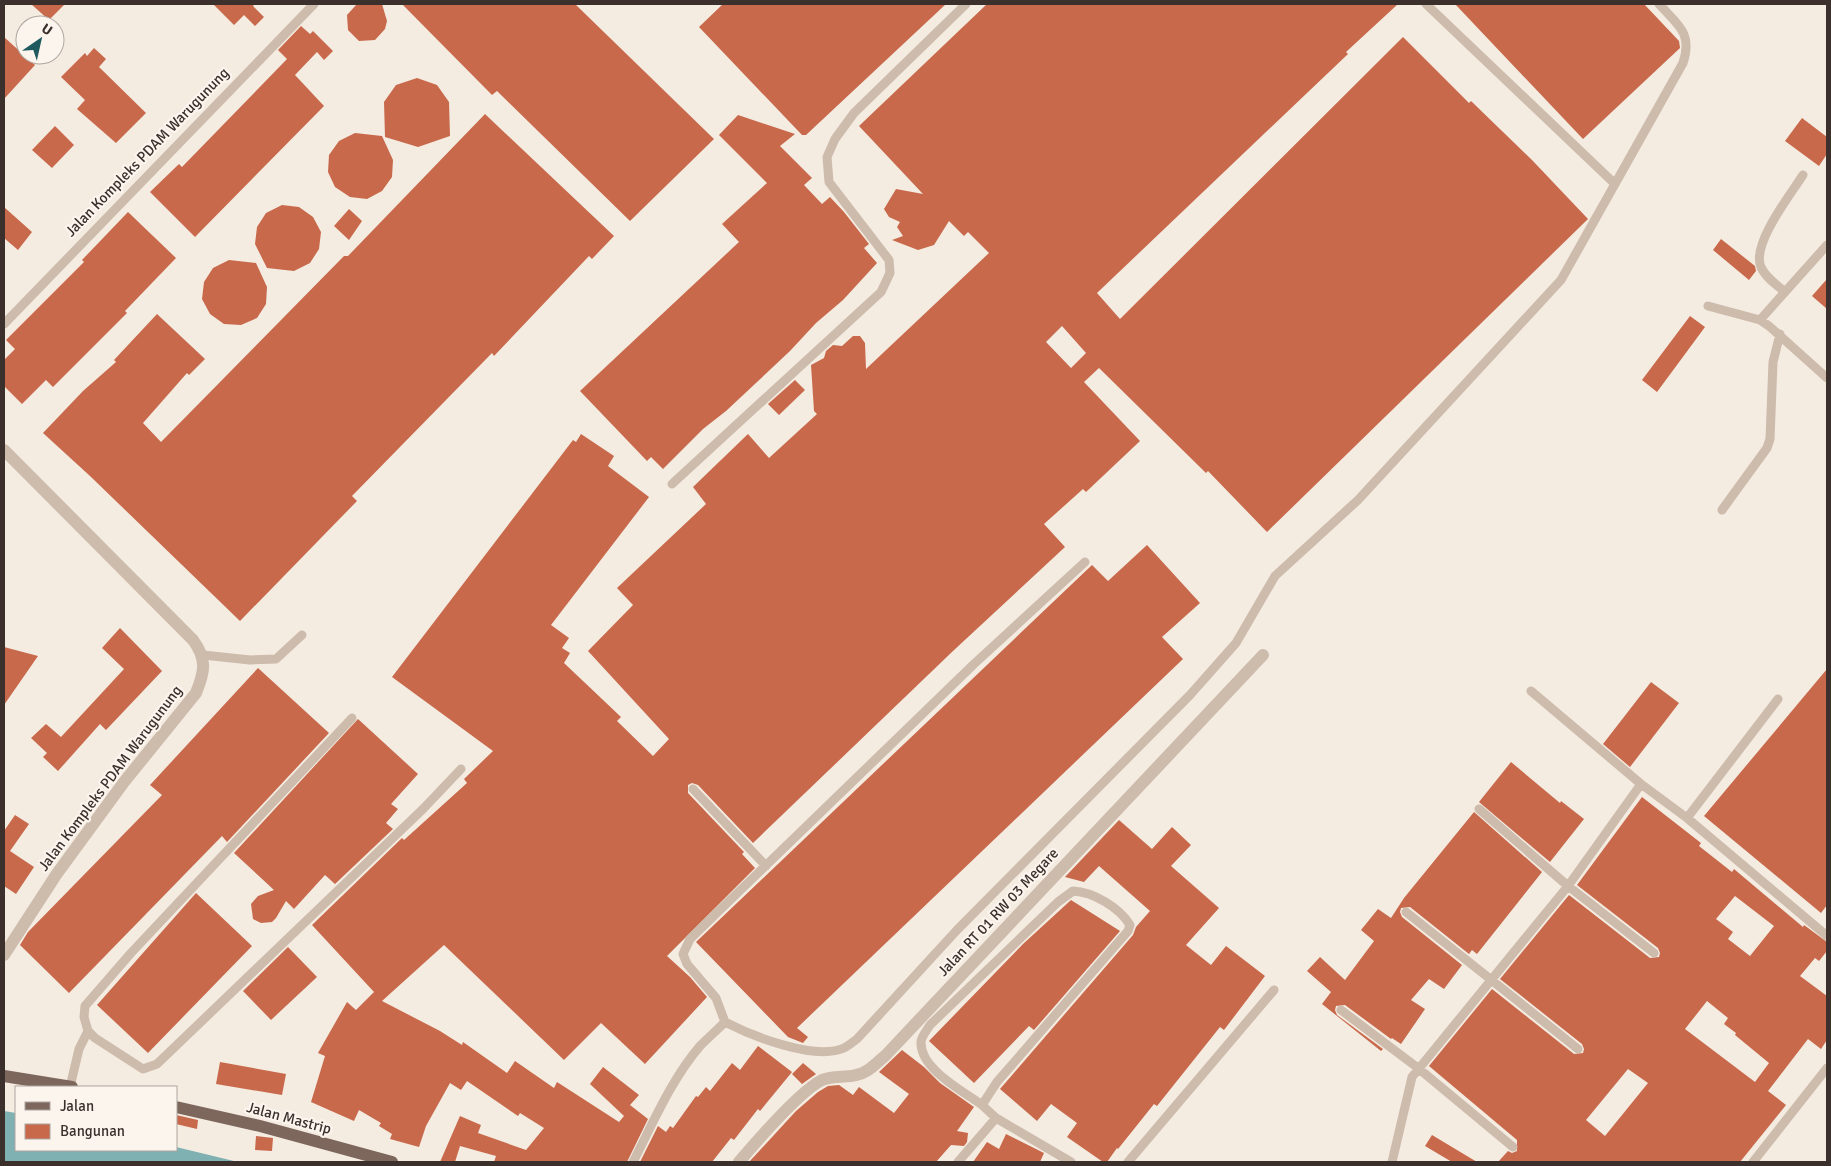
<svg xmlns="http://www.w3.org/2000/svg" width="1831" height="1166" font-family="Signika,sans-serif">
<rect width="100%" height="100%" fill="#f4ebe1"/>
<path fill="#7fb0b2" d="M4 1111 16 1113V1150H176V1147L238 1162H4Z"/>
<path fill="#c8694b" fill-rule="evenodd" d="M31 4H65L49 20Z
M213 4H255L253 6 264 17 255 26 244 15 234 25Z
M357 4H382L387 21 385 29 375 40 359 41 348 30 347 15Z
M402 4H575L714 139 630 221 497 91 492 95Z
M723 4H946L806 135H802L699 27Z
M987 4H1398L1346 52 1348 54 1097 293 1120 319 1403 37 1469 103 1471 101 1532 160 1588 219 1267 532 1208 471 1206 473 1099 368 1084 382 1140 441 1086 492 1083 489 1044 524 1065 547 953 651 753 843 698 785 692 783 688 785V793L744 852 742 854 755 868 667 956 690 977 707 997 645 1064 601 1023 564 1060 444 945 382 1001 440 1031 462 1045 463 1042 507 1073 515 1061 554 1088 557 1082 619 1122 624 1116 590 1084 603 1067 639 1095 630 1105 648 1119 627 1162H494L496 1156 460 1146 455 1162H440L460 1116 481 1125 478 1133 526 1150 544 1128 520 1113 518 1116 467 1081 461 1090 450 1083 426 1126 419 1147 390 1139 392 1134 379 1126 381 1123 359 1110 354 1121 311 1102 325 1056 318 1053 347 1002 356 1010 374 992 312 925 402 838 404 840 467 783 464 779 493 751 392 677 573 440 576 442 581 434 614 456 608 466 649 497 551 625 569 638 562 648 570 653 564 663 621 717 617 721 653 756 669 739 588 651 633 605 617 588 706 504 693 487 748 434 769 458 817 414 814 411 811 365 824 358 826 351 833 345 842 346 853 336H860L865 343 866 369 989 253 968 232 964 236 949 221 934 245 918 250 892 240 903 236 897 227 900 222 889 217 884 209 896 189 923 194 859 126ZM1062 326 1086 353 1071 368 1046 342Z
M1455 4H1644L1679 41 1680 48 1583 139Z
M301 26 310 34 313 31 333 51 324 60 317 52 295 75 324 106 195 237 150 192 179 164 182 167 287 59 278 50Z
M4 37 35 65 4 99Z
M94 48 106 59 99 67 146 113 116 143 77 109 85 100 61 77 85 53 87 56Z
M417 78 437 85 449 102 450 136 418 147 385 137 384 102 396 85Z
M485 114 614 236 592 259 589 256 494 356 492 353 352 496 357 501 240 621 90 476 43 433 83 391 116 362 114 360 157 314 205 359 189 375 187 373 143 423 161 442 344 256H348Z
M738 115 795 134 780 146 812 178 804 185 822 204 830 197 844 212 869 244 864 248 877 263 843 300 816 323 790 351 726 411 703 429 663 469 651 457 647 461 580 391 739 242 722 224 767 183 719 135Z
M1802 118 1827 137V154L1819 166 1785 141Z
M55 126 74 145 52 168 32 150Z
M355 133 382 136 393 160 392 177 382 191 367 199 350 197 335 187 328 172 329 155 339 141Z
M282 205 299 207 313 217 321 232 319 249 310 263 294 271 267 268 255 244 257 227 266 213Z
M4 207 32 232 18 250 4 238Z
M349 209 362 221 349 240 334 226Z
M128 212 176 258 125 311 127 313 53 387 46 380 22 404 4 386V360L15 349 6 340 84 262 82 260Z
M1721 239 1755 266 1756 271 1749 280 1713 250Z
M229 260 256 263 267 287 266 304 257 318 241 325 224 324 210 314 202 299 204 282 213 268Z
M1827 279V309L1812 296Z
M1690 316 1705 327 1657 392 1642 380Z
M795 380 805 390 779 415 768 404Z
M1147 545 1200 603 1162 637 1183 659 797 1028 808 1037 803 1043 788 1037 696 942 1092 565 1108 581Z
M120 628 162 671 106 730 100 724 58 771 43 757 47 753 31 738 46 724 61 737 124 669 102 648Z
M4 647 38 656 4 705Z
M258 668 329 733 227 842 222 836 69 993 20 945 28 932 162 795 150 785Z
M1827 669V905L1821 913 1704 816Z
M1651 682 1679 703 1630 767 1603 744Z
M358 719 418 774 391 804 398 809 386 823 393 829 335 884 325 875 294 909 286 901 276 918 272 922 261 923 253 919 251 904 258 896 274 890 234 853Z
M1511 762 1560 803 1561 801 1584 819 1550 862 1479 802Z
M1642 797 1701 843 1699 846 1732 872 1734 869 1803 927 1804 925 1827 942V951L1819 961 1815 958 1800 976 1827 996V1040L1821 1049 1808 1039 1768 1091 1786 1105 1740 1162H1498L1508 1151 1512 1153 1517 1151V1140L1429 1066 1492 989 1574 1054 1583 1053 1584 1049 1582 1044 1500 979 1569 895 1650 958 1659 957 1660 953 1658 948 1577 885ZM1735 896 1774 926 1750 956 1728 939 1733 932 1716 919ZM1707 1001 1728 1018 1724 1024 1736 1033 1735 1035 1769 1063 1755 1082 1685 1029ZM1628 1069 1648 1083 1605 1136 1586 1120Z
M1474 812 1542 872 1477 954 1472 950 1469 954 1410 907 1401 908 1400 912 1402 917 1462 965 1444 989 1429 979 1411 1000 1425 1009 1401 1044 1392 1038 1391 1039 1345 1005 1336 1006 1335 1010 1337 1015 1383 1049 1381 1051 1322 1004 1331 992 1307 971 1320 957 1345 980 1374 941 1361 930 1378 909 1391 918 1404 898Z
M15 815 29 824 10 851 34 867 16 894 4 886V831Z
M1119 820 1152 849 1172 827 1191 845 1171 866 1219 908 1186 945 1211 965 1226 946 1265 976 1224 1030 1220 1027 1157 1106 1154 1104 1118 1149 1117 1148 1107 1162H1103L1067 1137 1077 1123 1051 1104 1037 1121 1000 1089 1133 935 1136 927 1150 911 1099 866 1084 882 1065 877Z
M196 893 252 946 148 1053 97 1005Z
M1071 900 1120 931 1034 1030 1029 1026 974 1083 929 1041 1023 944Z
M288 947 317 977 271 1020 243 991Z
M758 1046 792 1072 760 1111 758 1109 734 1140 731 1138 712 1162H640L658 1126 666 1132 670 1126 673 1128 696 1096 698 1097 706 1087 710 1091 732 1063 740 1070Z
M902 1050 924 1067 940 1083 974 1107 957 1131 968 1133 967 1142 964 1146 951 1145 936 1162H749L796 1111 818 1092 828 1086 839 1085 853 1095 859 1087 894 1113 909 1094 879 1072Z
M220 1062 286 1074 282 1095 216 1084Z
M803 1063 816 1074 802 1084 792 1074Z
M176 1115 198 1120 197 1129 176 1124Z
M1006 1134 1044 1153 1040 1162H973L987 1142 999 1149Z
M1432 1135 1477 1162H1452L1425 1146Z
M256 1136 273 1138 272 1151 255 1150Z"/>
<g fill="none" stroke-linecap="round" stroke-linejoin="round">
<path stroke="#cdbbac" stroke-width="9" d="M1426 4 1615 184
M1785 292C1777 285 1765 277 1761 267 1751 245 1790 195 1803 175
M1708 306 1760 320 1769 326 1827 378
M1760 320 1827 245
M4 324 314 4
M672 484 881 292 890 273 889 260 829 182 827 157 835 139 854 113 966 4
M1722 510 1767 448 1770 439 1773 362 1780 334
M203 655 250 660 276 659 302 635
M1531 691 1641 784
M693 789 766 866
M1479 809 1568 886 1654 953
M1687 818 1778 699
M1406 912 1578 1049
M1341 1010 1418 1068 1513 1147
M725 1022C752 1036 815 1061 844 1048 848 1046 853 1042 857 1039L957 930 1190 695 1236 643 1275 576 1358 500 1561 280 1683 63C1693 33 1678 25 1659 4
M88 1031 84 1017 85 1006 131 953 352 718
M70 1087 79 1049 88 1031 95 1038 143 1069 157 1064 423 809 461 769
M982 1105C963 1091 920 1069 921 1042 921 1037 927 1030 930 1025L1058 902 1073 891C1093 892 1119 907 1130 925L1128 931 997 1082 982 1105 996 1118 1071 1162
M633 1162C653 1123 671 1080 700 1046 708 1038 717 1030 725 1022L716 998 687 964 683 954 690 939 974 664 1085 562
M958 1162 996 1118
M1128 1162 1274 990
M1392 1162 1412 1077 1568 886 1641 784 1687 818 1827 936
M1753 1162 1827 1068"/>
<path stroke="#cdbbac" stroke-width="12" d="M4 450 193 640C207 659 205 671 196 693L124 782 56 875 4 955
M739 1162C756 1142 800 1091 822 1080 833 1075 845 1078 856 1075 868 1073 876 1063 885 1056L1263 655"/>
<path stroke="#7d675c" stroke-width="12" d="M4 1076 72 1087
M176 1107 260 1126 392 1162"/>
</g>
<g text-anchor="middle" stroke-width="4.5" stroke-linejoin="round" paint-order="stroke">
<g font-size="15" fill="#3b302b" stroke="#fbf5ee">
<text transform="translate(147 152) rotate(-46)" y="5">Jalan Kompleks PDAM Warugunung</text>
<text transform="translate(110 778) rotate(-53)" y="5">Jalan Kompleks PDAM Warugunung</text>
<text transform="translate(998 912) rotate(-47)" y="5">Jalan RT 01 RW 03 Megare</text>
<text transform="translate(289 1118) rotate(15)" y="5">Jalan Mastrip</text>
</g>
</g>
<rect width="1831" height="1166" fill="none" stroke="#3b302b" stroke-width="10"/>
<rect x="15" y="1086" width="162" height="65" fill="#fbf5ee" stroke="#aea6a0"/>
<rect x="25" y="1102" width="25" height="8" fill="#7d675c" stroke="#aea6a0"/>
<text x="60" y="1111" font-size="15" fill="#3b302b">Jalan</text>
<rect x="25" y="1124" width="25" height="15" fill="#c8694b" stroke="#aea6a0"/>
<text x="60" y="1136" font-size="15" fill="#3b302b">Bangunan</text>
<g transform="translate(40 40) rotate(34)"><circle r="24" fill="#fbf5ee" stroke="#aea6a0"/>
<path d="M0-4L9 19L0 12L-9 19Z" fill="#1f5a5e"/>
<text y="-8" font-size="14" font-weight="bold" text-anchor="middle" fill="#3b302b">U</text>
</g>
</svg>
